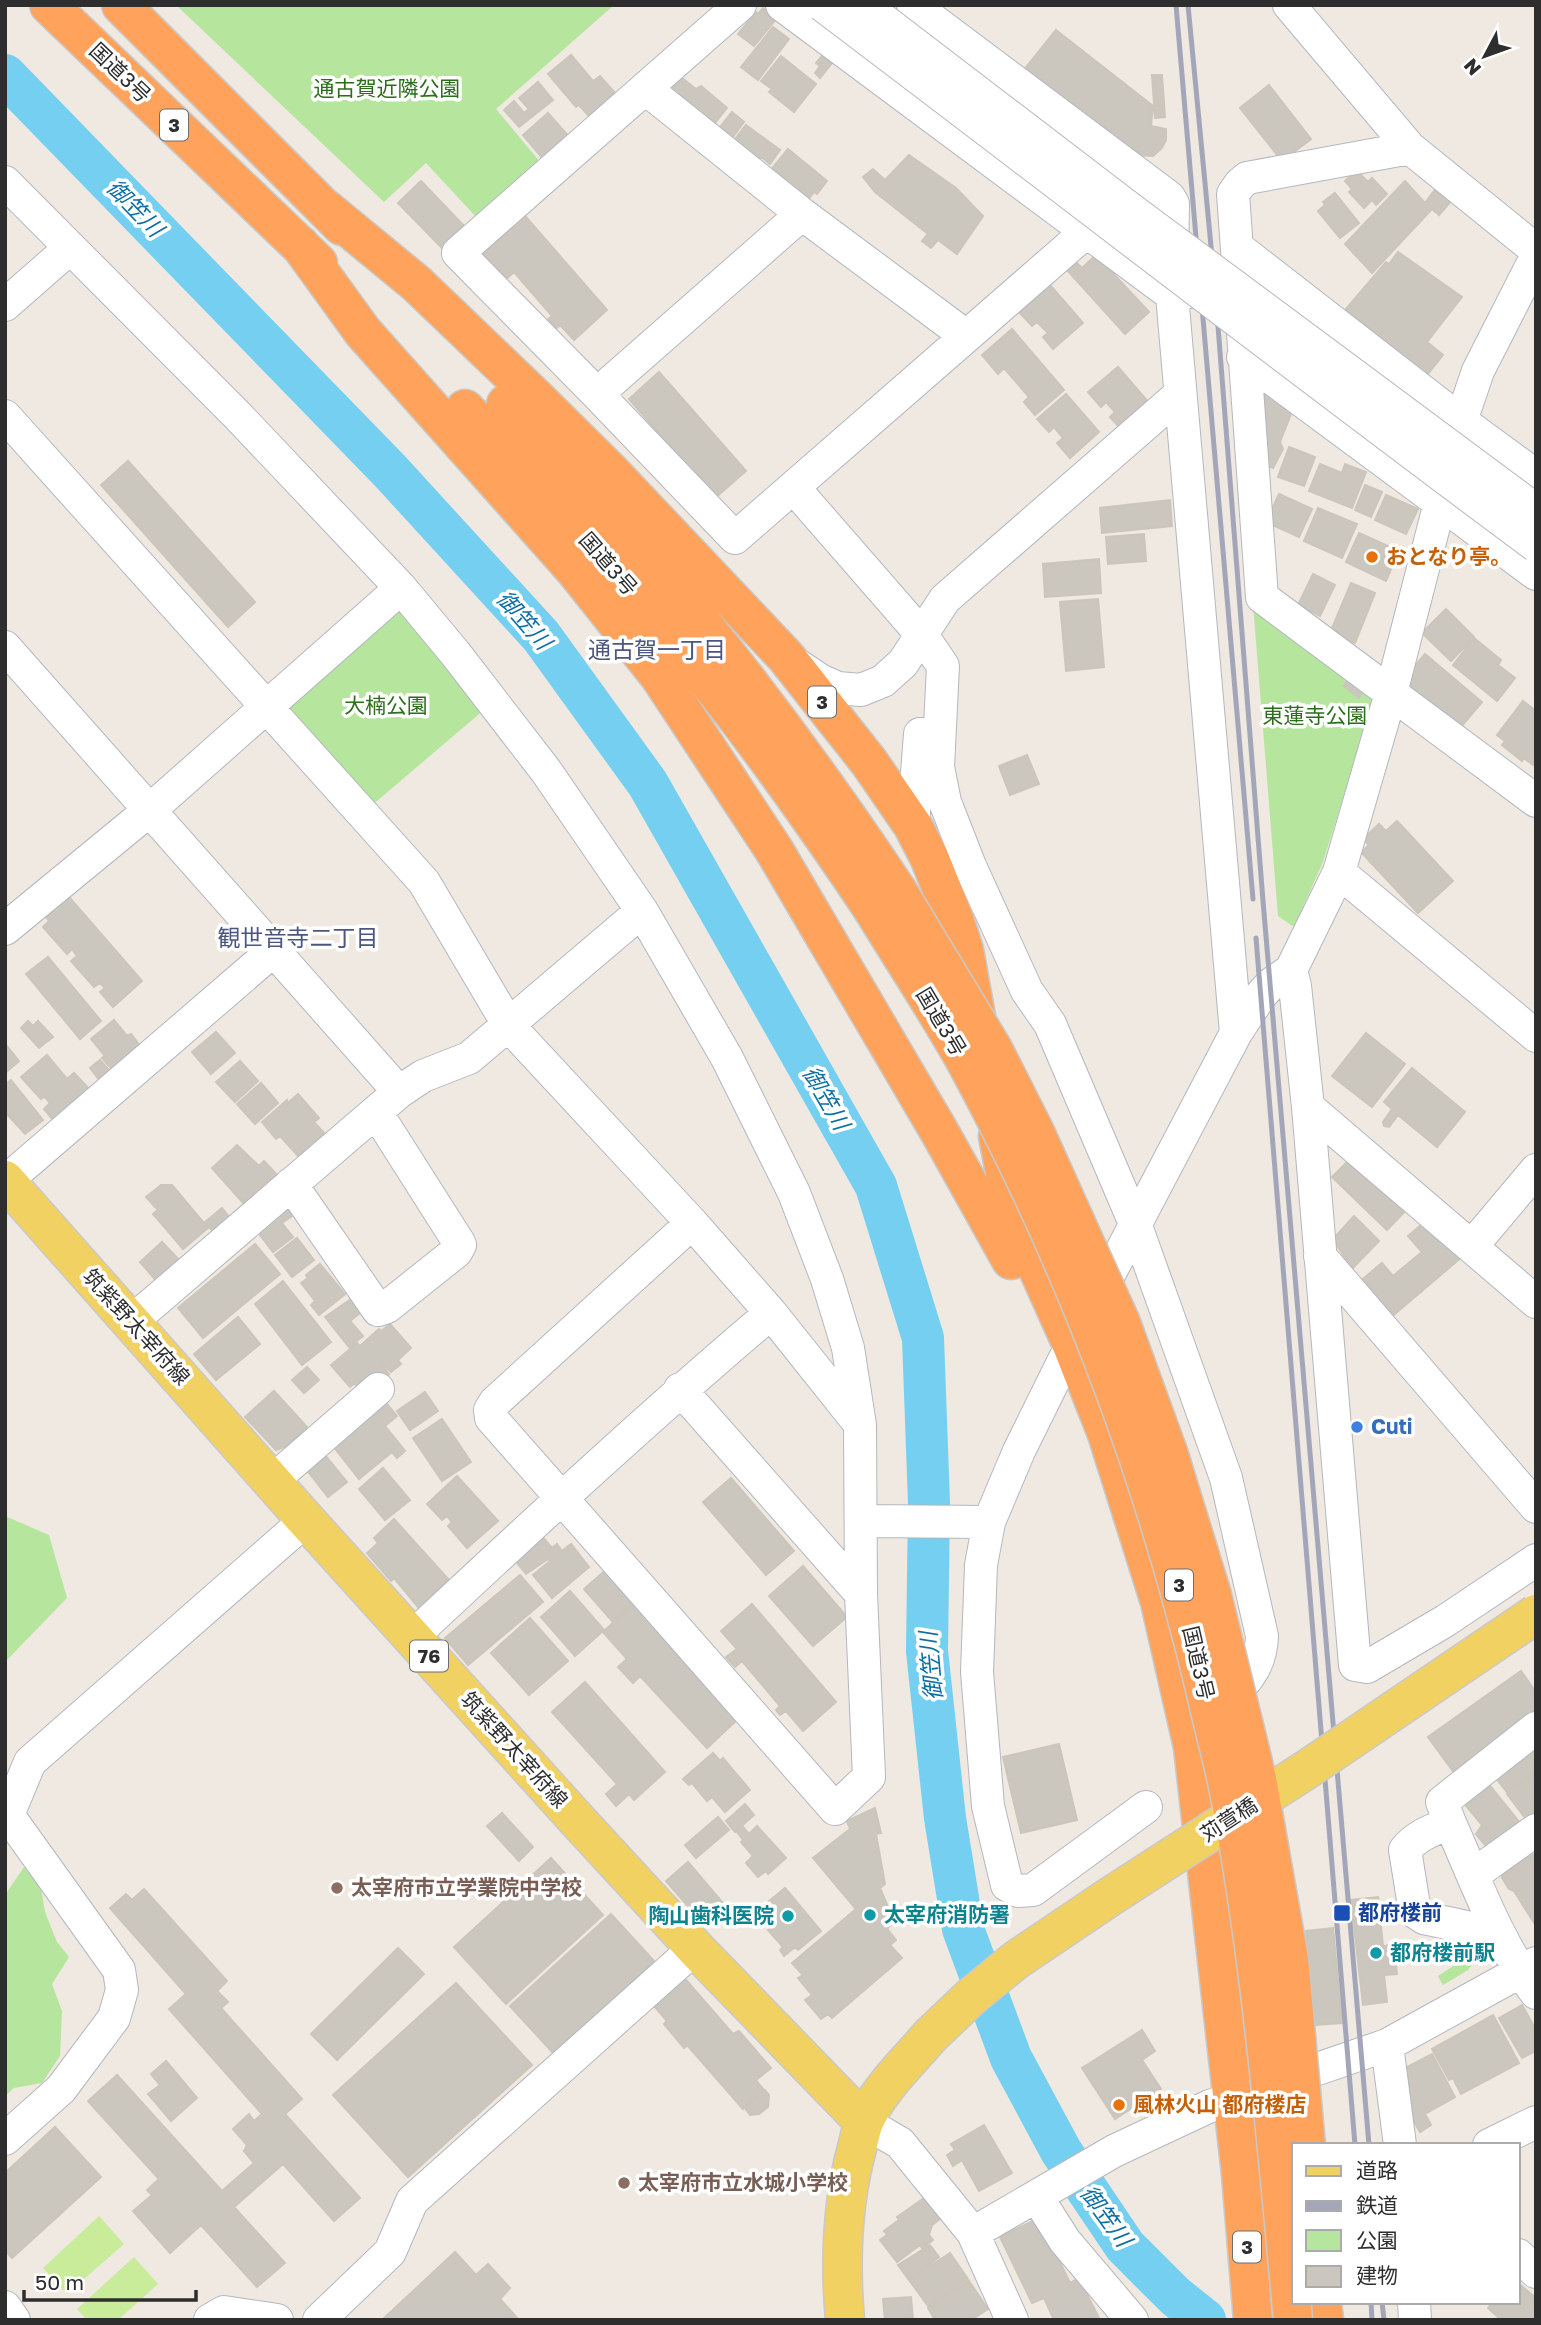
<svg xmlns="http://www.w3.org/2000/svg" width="1541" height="2325" font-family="'Golos Text','Noto Sans JP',sans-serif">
<rect width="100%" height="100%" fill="#efe9e1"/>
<path fill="#b6e59e" d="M176 5H614L496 109 541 163 478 219 426 163 384 202Z
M1253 604 1375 696 1323 862 1294 927 1278 916Z
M397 609 408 611 485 709 370 807 288 716 290 699Z
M5 1516 49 1535 67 1598 5 1662Z
M24 1867 41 1888 45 1912 57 1942 69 1957 52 1984 62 2011 60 2056 42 2083 14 2088 5 2096V2017L7 2008 5 1998V1895Z
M1457 1949 1468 1956 1472 1965 1468 1970 1443 1985 1438 1976 1458 1963 1452 1956Z"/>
<path fill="#c9ec9a" d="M99 2216 124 2244 67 2294 43 2268Z
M134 2257 158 2284 118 2320H87L77 2309Z"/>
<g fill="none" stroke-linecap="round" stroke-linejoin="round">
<path stroke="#75cff0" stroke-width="42" d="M5 75 390 471 541 636 648 784 876 1186 923 1338 929 1503 927 1651 945 1818 963 1929 1011 2058 1061 2151 1125 2246 1175 2296 1205 2320"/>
</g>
<path fill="#cbc7bf" stroke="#cbc5ba" stroke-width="2" d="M763 8 777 18 754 46 738 34 756 12 758 14Z
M773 27 789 39 758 80 741 67Z
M1056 30 1153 106 1151 126 1166 129V140L1162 148 1153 156 1136 155 1023 71Z
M827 50 836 58 820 78 815 73 820 66 816 63Z
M571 55 593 81 600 76 615 93 589 116 579 105 576 107 548 74Z
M781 56 816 84 794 112 769 92 772 89 761 81Z
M677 74 696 89 701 86 727 108 707 133 661 94Z
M1152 75H1162L1165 117 1155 118Z
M538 82 553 100 519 127 504 110 514 101 524 113 529 109 519 98Z
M1269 85 1311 139 1282 161 1240 108Z
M732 112 744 122 726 146 713 136Z
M548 113 570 138 544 160 523 135Z
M746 125 780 150 770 164 761 157 756 164 731 144Z
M788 149 827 181 817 194 814 192 808 200 765 177Z
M909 155 956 188 983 216 957 254 938 240 931 248 922 241 928 234 875 192 863 177 873 169 885 180Z
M1356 170 1368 182 1372 178 1387 194 1376 205 1372 200 1364 208 1349 192 1352 189 1345 181Z
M421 181 466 228 444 250 398 203Z
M1405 181 1425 203 1437 187 1452 200 1439 215 1432 209 1372 273 1345 244Z
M1335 193 1359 223 1340 238 1318 211 1325 205 1323 202Z
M526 217 607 310 574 340 560 325 549 335 541 325 552 316 514 272 504 281 476 247 505 221 513 229Z
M1398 252 1462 297 1427 342 1443 355 1427 375 1345 310 1386 262 1389 264Z
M1096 255 1149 312 1125 334 1068 271 1077 263 1082 268Z
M1050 285 1083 323 1053 349 1043 337 1048 333 1037 322 1032 326 1019 312Z
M1012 329 1064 390 1035 415 1024 402 1029 397 1004 368 998 374 982 355Z
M1118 367 1150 404 1121 429 1110 417 1115 412 1106 402 1101 407 1088 392Z
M659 372 746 471 715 498 629 399Z
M1263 383 1295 404 1280 442 1283 449 1273 468 1261 463Z
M1066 394 1099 432 1070 458 1057 443 1063 438 1054 427 1049 432 1037 419Z
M1289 447 1315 457 1304 486 1278 477Z
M128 461 255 602 228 627 101 485Z
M1320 464 1342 473 1345 464 1366 472 1352 508 1309 491Z
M1365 485 1382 492 1371 517 1355 510Z
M1279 494 1312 509 1299 537 1266 522Z
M1386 495 1418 509 1406 534 1375 520Z
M1170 500 1172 526 1102 533 1100 508Z
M1318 508 1357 524 1342 558 1304 541Z
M1359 533 1399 551 1386 581 1346 562Z
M1144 534 1146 561 1108 564 1106 537Z
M1099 559 1101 593 1045 597 1043 564Z
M1313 574 1335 585 1320 616 1298 605Z
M1351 583 1375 593 1355 643 1330 633Z
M1098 599 1104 667 1066 671 1060 602Z
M1446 609 1474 637 1451 661 1422 633Z
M1474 638 1501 660 1498 665 1515 678 1497 701 1453 665Z
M1425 654 1482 702 1461 727 1410 690 1412 688 1403 680Z
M1349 679 1363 690 1359 698 1344 686Z
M1523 701 1536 711V761L1533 765 1524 758 1522 761 1502 745 1505 741 1497 735Z
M1027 755 1039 784 1010 795 999 766Z
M1397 821 1453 881 1418 913 1361 852 1369 845 1363 839 1379 824 1386 831Z
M69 897 142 981 113 1007 100 992 105 988 100 983 94 987 71 961 77 956 72 949 67 954 43 927 49 921 46 917Z
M48 957 101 1021 80 1039 26 974Z
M114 1020 127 1036 131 1034 145 1052 117 1075 102 1058 105 1056 91 1039Z
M28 1021 33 1026 38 1021 53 1037 39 1048 21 1028Z
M216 1032 235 1053 211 1074 192 1052Z
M1366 1033 1405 1064 1372 1107 1332 1076Z
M6 1045 19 1061 5 1073V1046Z
M47 1055 67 1079 74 1073 90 1090 54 1121 44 1109 50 1103 44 1096 41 1099 21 1077Z
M100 1060 115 1077 104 1086 90 1068Z
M240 1061 258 1081 235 1102 216 1082Z
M1412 1068 1465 1112 1437 1147 1398 1115 1389 1127 1384 1126 1383 1122 1392 1109 1384 1102Z
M11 1080 43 1120 25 1134 5 1112V1085Z
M261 1083 278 1103 255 1124 237 1104Z
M298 1094 319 1118 314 1122 326 1135 298 1156 280 1136 276 1139 262 1122 287 1100 288 1103Z
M237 1145 259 1166 264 1161 278 1176 245 1205 212 1168Z
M1354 1155 1409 1207 1387 1230 1332 1177Z
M161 1185H172L208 1228 183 1249 153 1214 158 1210 146 1197Z
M283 1204 292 1216 282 1223 293 1237 273 1252 254 1227Z
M222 1208 233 1222 217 1236 205 1222Z
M1354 1216 1379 1241 1352 1269 1333 1239Z
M1429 1218 1462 1257 1390 1318 1359 1282 1382 1263 1393 1276 1422 1252 1408 1236Z
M297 1238 314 1260 292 1277 275 1255Z
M162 1242 182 1263 159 1284 140 1262Z
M255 1244 280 1274 203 1338 178 1308Z
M320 1264 345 1294 319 1315 311 1305 315 1301 301 1283 308 1278 306 1275Z
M283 1281 331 1342 302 1365 255 1304Z
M351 1299 361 1312 350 1321 363 1336 349 1347 325 1317Z
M238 1317 260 1344 216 1380 194 1354Z
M390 1324 411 1348 398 1360 401 1364 391 1372 383 1364 382 1365 389 1374 381 1381 359 1388 354 1383 350 1387 331 1365 357 1343 360 1346 379 1329 381 1331Z
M307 1367 319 1380 304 1393 292 1380Z
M274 1391 307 1427 287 1446 276 1450 245 1417Z
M425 1392 438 1411 410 1430 397 1411Z
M382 1398 397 1416 385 1426 405 1451 397 1458 392 1452 359 1479 329 1441Z
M442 1419 471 1462 442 1481 413 1438Z
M320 1449 347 1482 328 1497 302 1464Z
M383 1468 410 1500 385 1520 359 1489Z
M457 1476 498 1521 467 1548 448 1526 452 1522 447 1516 442 1520 427 1504Z
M731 1478 794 1551 766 1575 703 1502Z
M394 1519 449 1580 418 1607 394 1578 391 1581 367 1553 378 1543 374 1538Z
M540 1534 552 1548 557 1544 562 1551 571 1544 589 1567 552 1598 533 1575 550 1561 548 1559 526 1574 512 1557Z
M803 1566 847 1617 813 1646 769 1596Z
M607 1569 635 1601 612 1621 584 1589Z
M520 1575 543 1602 468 1665 445 1638Z
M570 1591 604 1630 575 1656 541 1617Z
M633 1604 739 1718 707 1748 640 1676 633 1683 618 1667 627 1659 603 1632Z
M752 1604 836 1702 803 1731 786 1711 780 1715 776 1710 780 1706 742 1661 735 1667 726 1657 737 1649 721 1631Z
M530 1618 568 1661 529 1695 491 1653Z
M1521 1671 1536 1692V1716L1455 1774 1428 1737Z
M585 1682 665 1772 634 1800 629 1794 616 1806 606 1794 617 1784 552 1712Z
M1059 1744 1077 1820 1021 1833 1003 1757Z
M1530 1747 1536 1754V1770L1507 1792 1494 1776Z
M713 1753 720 1761 723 1758 750 1790 725 1812 712 1797 707 1801 692 1783 689 1785 683 1779Z
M1536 1772V1805L1534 1807 1536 1818 1529 1823 1507 1794Z
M1483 1777 1521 1824 1489 1850 1476 1834 1482 1825 1458 1796Z
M745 1804 754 1815 735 1832 726 1821Z
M875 1808 881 1833 876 1834 885 1884 880 1888 894 1921 887 1929 896 1940 890 1945 902 1958 832 2018 828 2014 821 2019 805 2000 812 1995 798 1978 803 1975 792 1963 856 1909 813 1858 850 1829 847 1821Z
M502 1813 533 1847 519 1861 487 1826Z
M718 1817 729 1830 696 1858 685 1845Z
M757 1826 786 1858 768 1874 766 1871 758 1877 746 1863 753 1856 741 1842 743 1840 737 1832 743 1827 749 1834Z
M1536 1853V1926L1514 1891 1509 1889 1502 1878V1872Z
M551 1858 603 1915 506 2004 454 1947Z
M688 1862 723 1903 701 1921 666 1881Z
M785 1888 821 1931 798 1950 795 1947 784 1956 780 1950 783 1947 768 1930 775 1924 761 1908Z
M144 1889 227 1981 217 1991 228 2002 221 2008 302 2099 285 2114 360 2198 334 2221 283 2164 234 2207 285 2263 257 2287 201 2225 170 2253 133 2211 152 2195 147 2190 159 2179 88 2101 117 2075 222 2191 254 2163 244 2151 247 2145 233 2129 249 2114 254 2121 262 2114 169 2009 186 1994 110 1908 126 1894 132 1900Z
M1378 1897 1383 1946 1394 1945 1397 1974 1384 1975 1387 2002 1363 2005 1351 1900Z
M611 1914 654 1961 554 2054 510 2006Z
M1333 1928 1342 2023 1315 2025 1306 1931Z
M398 1948 424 1974 337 2060 311 2034Z
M680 1973 733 2034 739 2031 771 2068 756 2080 764 2090 743 2109 687 2045 684 2048 664 2024 667 2021 649 2000Z
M456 1983 532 2065 408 2177 333 2095Z
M1522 2005 1536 2030V2051L1522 2058 1499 2018Z
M1493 2015 1519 2063 1461 2094 1453 2078 1449 2080 1432 2049Z
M1142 2030 1155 2051 1142 2060 1161 2089 1115 2119 1082 2068Z
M1432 2054 1455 2097 1425 2114 1431 2125 1420 2132 1404 2104 1413 2099 1409 2092 1407 2067Z
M166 2061 197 2098 171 2121 148 2094 160 2085 151 2074Z
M765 2090 769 2095 768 2107 759 2114 750 2115 745 2108Z
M984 2125 1012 2173 979 2191 962 2160 953 2166 947 2155 955 2150 951 2144Z
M55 2127 101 2177 12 2258 5 2250V2173Z
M924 2198 940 2219 932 2225 929 2235 933 2240 922 2248 920 2245 897 2262 880 2240 887 2235 884 2231 899 2220 897 2217Z
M1039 2218 1070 2283 1079 2278 1099 2318 1094 2320H1054L1044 2298 1032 2303 1000 2237Z
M930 2245 939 2257 909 2280 898 2265Z
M455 2252 476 2275 488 2264 510 2288 500 2299 519 2320H382Z
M950 2253 968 2279 928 2306 909 2280Z
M969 2281 988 2309 971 2320H935L928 2308Z
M1518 2283 1536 2298V2320H1501L1488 2308 1493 2302H1518Z
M911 2297 913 2320H885L883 2299Z"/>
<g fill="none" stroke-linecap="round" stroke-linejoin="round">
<defs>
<path id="minor" d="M740 5 458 253 597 394 735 538 1085 233
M782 5 1172 295
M913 5 1169 197 1173 204 1172 263
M1289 5 1410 148 1536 250
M646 89 802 214 966 336
M1410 148 1247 178 1240 184 1233 194 1262 597 1536 801
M5 182 238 416 401 588 455 653 546 771 642 911 727 1058 794 1193 827 1279 848 1348 860 1425 861 1594 869 1777 835 1809 491 1418 490 1410 495 1402 692 1223
M1237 247 1461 421 1536 476
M1217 287 1172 295 1236 1033
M5 305 70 248
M1243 357 1536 574
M597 394 802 214
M5 416 424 882 509 1026 692 1223 771 1313 858 1422
M794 488 922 635 943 666 938 767 945 802 970 866 1027 991 1050 1024 1136 1226 1226 1478 1262 1636C1261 1669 1244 1682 1224 1707
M5 647 399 1092
M796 664 820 680 838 688 861 690 883 681 903 663 945 599 1179 395
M913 826 920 734
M1339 872 1536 1036
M5 929 151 809 401 588
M1291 970 1295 986 1308 1107 1355 1665 1367 1667 1445 1621 1536 1560
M1308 1107 1536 1302
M6 1181 274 950
M291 1184 378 1310 387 1307 456 1252 460 1245 458 1241 376 1112
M1472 1246 1536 1170
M1320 1256 1536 1507
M131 1322 399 1092 423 1076 469 1058 642 911
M680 1389 861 1594
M272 1481 378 1389
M862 1521 989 1522
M412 1637C530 1527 648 1417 771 1313
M1146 1807 1033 1890 1018 1891 1007 1885 988 1806 977 1672 981 1565 989 1522 1019 1451 1061 1366 1236 1033 1261 995 1271 984 1291 970 1339 872 1391 693 1461 421 1478 371 1536 257
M5 1816 8 1815 30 1762 306 1520
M1450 1823 1442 1802 1536 1728
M1473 1875 1536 1830
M1499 1934 1424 1918 1415 1912 1405 1850C1417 1835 1433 1830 1450 1823 1476 1881 1497 1942 1536 1993
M1387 2045 1400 2145
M864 2122 900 2143 973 2233 1012 2320
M5 2139 61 2089 114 2018 122 1990 119 1970 8 1815
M1489 2145 1536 2122
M1037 2197 1065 2241 1132 2320
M973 2233 1114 2151 1210 2106 1387 2045 1536 1963
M1518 2255 1536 2272
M1414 2302 1415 2320
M5 2307 14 2320
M210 2320 224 2312 277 2320
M319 2320 390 2252 412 2201 695 1948"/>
<path id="major" d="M5 1180 306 1520 578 1821 695 1948 864 2122
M845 2320C840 2263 842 2203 857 2148 859 2140 861 2130 864 2122 878 2090 908 2062 930 2036"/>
<path id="highway" d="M49 5 318 263
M121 5 342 226
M326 209 417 284 536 398 610 471 786 657 869 762 913 826 929 857 954 919 964 950 977 1022
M300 245 363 332 574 569 660 677 774 850 939 1131 1011 1260
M506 404C543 443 581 480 616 521 718 637 811 761 897 890
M465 409C540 487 614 567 683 650 751 732 813 820 872 908
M998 1136 1010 1198 1019 1227 1072 1345 1107 1434 1160 1602 1193 1747 1241 2174 1253 2320
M1322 2302 1324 2320"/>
</defs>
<use href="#minor" stroke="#b4b7c1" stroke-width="34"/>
<use href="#major" stroke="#c9c9c9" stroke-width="41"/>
<use href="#highway" stroke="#c9c9c9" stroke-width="41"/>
<use href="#minor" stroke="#fff" stroke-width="32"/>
<use href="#major" stroke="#f2d163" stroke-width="38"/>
<use href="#highway" stroke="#ffa35c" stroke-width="38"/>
<path stroke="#a3a6b8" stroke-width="5" d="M1176 5 1253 899
M1188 5 1215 288 1263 901 1369 2145
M1256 938 1355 2145
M1371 2302 1372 2320
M1382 2302 1384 2320"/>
<defs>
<path id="minor-bridge" d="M822 5C1060 185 1296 368 1536 546
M864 5 1132 210 1536 510"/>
<path id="major-bridge" d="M930 2036 972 1996 1016 1960 1111 1896 1309 1768 1536 1614"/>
<path id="highway-bridge" d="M897 890 993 1049 1035 1132 1121 1323 1169 1455 1212 1595 1257 1779 1289 1959 1306 2145
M872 908C903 959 937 1010 966 1062 1074 1262 1155 1476 1207 1697 1215 1734 1226 1770 1232 1807 1263 1976 1277 2148 1293 2320"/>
</defs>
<use href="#minor-bridge" stroke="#b4b7c1" stroke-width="34" stroke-linecap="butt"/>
<use href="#major-bridge" stroke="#c9c9c9" stroke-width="41" stroke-linecap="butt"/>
<use href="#highway-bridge" stroke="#c9c9c9" stroke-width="41" stroke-linecap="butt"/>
<use href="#minor-bridge" stroke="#fff" stroke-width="32"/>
<use href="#major-bridge" stroke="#f2d163" stroke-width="38"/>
<use href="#highway-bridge" stroke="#ffa35c" stroke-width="38"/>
</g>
<g fill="#e8710a" stroke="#fff" stroke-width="2.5">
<circle cx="1372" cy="557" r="7"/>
<circle cx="1119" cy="2105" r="7"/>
</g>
<circle fill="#3f7fe0" stroke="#fff" stroke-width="2.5" cx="1357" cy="1427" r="7"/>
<g fill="#8d6e63" stroke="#fff" stroke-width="2.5">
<circle cx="337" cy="1888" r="7"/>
<circle cx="624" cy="2183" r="7"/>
</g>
<rect fill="#1a4fb4" stroke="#fff" stroke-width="2.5" x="1333" y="1904" width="18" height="18" rx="3.5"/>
<g fill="#0f9aa8" stroke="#fff" stroke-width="2.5">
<circle cx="870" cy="1915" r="7"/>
<circle cx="788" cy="1916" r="7"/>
<circle cx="1376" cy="1953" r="7"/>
</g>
<g text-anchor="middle" stroke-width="7" stroke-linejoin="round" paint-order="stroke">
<g fill="#fff" stroke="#6d6d6d" stroke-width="2">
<rect x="160" y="109.5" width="28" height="31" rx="5"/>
<rect x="808" y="686.5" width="28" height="31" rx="5"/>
<rect x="1165" y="1569.5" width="28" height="31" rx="5"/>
<rect x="410" y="1640.5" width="38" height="31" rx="5"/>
<rect x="1233" y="2231.5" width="28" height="31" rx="5"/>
</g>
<g font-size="19" font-weight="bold" fill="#2e2e2e">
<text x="174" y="132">3</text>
<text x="822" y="709">3</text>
<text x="1179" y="1592">3</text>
<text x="429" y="1663">76</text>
<text x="1247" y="2254">3</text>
</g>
<g font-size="21" fill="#2e2e2e" stroke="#fff">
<text transform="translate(120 73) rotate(44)" y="7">国道3号</text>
<text transform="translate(608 564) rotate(49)" y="7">国道3号</text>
<text transform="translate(941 1022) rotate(59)" y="7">国道3号</text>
<text transform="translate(136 1327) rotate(48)" y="7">筑紫野太宰府線</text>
<text transform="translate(1198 1663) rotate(77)" y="7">国道3号</text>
<text transform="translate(514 1750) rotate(48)" y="7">筑紫野太宰府線</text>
<text transform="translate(1229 1820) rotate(-33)" y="7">苅萱橋</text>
</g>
<g font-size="21" fill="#2c6e1b" stroke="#fff">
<text x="387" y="96">通古賀近隣公園</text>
<text x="386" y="713">大楠公園</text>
<text x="1315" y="723">東蓮寺公園</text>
</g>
<g font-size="21" font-weight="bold" fill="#c56008" stroke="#fff" text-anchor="start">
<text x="1386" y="564">おとなり亭。</text>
<text x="1133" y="2112">風林火山 都府楼店</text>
</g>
<g font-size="21" font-weight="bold" fill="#366cbe" stroke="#fff" text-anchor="start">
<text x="1371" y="1434">Cuti</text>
</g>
<g font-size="21" font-weight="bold" fill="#785e54" stroke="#fff" text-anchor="start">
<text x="351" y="1895">太宰府市立学業院中学校</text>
<text x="638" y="2190">太宰府市立水城小学校</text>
</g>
<g font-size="21" font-weight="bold" fill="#164399" stroke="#fff" text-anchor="start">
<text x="1358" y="1920">都府楼前</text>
</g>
<g font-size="21" font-weight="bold" fill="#0d838f" stroke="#fff" text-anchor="start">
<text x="884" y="1922">太宰府消防署</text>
<text x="774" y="1923" text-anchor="end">陶山歯科医院</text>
<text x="1390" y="1960">都府楼前駅</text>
</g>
<g font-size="23" font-style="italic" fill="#0d6fa3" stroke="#fff">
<text transform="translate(135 208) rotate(46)" y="8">御笠川</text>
<text transform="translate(524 620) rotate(49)" y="8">御笠川</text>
<text transform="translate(826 1098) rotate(60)" y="8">御笠川</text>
<text transform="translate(931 1666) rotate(-95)" y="8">御笠川</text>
<text transform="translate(1106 2216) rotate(54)" y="8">御笠川</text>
</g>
<g font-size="23" fill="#4d5680" stroke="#fff">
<text x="657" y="658">通古賀一丁目</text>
<text x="298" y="946">観世音寺二丁目</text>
</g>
</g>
<rect width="1541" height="2325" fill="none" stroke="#2e2e2e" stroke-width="14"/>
<rect x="1292" y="2143" width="228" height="161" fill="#ffffff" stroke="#ababab" stroke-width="2"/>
<rect x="1306" y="2166" width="35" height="10" fill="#f2d163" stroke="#ababab" stroke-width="2"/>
<text x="1356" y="2178" font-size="21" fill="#2e2e2e">道路</text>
<rect x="1306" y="2201" width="35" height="10" fill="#a3a6b8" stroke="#ababab" stroke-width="2"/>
<text x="1356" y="2213" font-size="21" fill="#2e2e2e">鉄道</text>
<rect x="1306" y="2230" width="35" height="21" fill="#b6e59e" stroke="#ababab" stroke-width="2"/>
<text x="1356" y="2248" font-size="21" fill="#2e2e2e">公園</text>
<rect x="1306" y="2266" width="35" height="21" fill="#cbc7bf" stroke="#ababab" stroke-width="2"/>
<text x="1356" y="2283" font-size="21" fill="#2e2e2e">建物</text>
<g transform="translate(1485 56) rotate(229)" stroke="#ffffff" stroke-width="5" paint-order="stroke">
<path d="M0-5L12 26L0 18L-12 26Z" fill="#2e2e2e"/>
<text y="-10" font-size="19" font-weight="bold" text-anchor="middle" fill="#2e2e2e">N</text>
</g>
<path d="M24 2290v10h172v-10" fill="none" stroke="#2e2e2e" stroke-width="3.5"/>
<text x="35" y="2290" font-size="21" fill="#2e2e2e" stroke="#ffffff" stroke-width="5" paint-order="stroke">50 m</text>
</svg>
